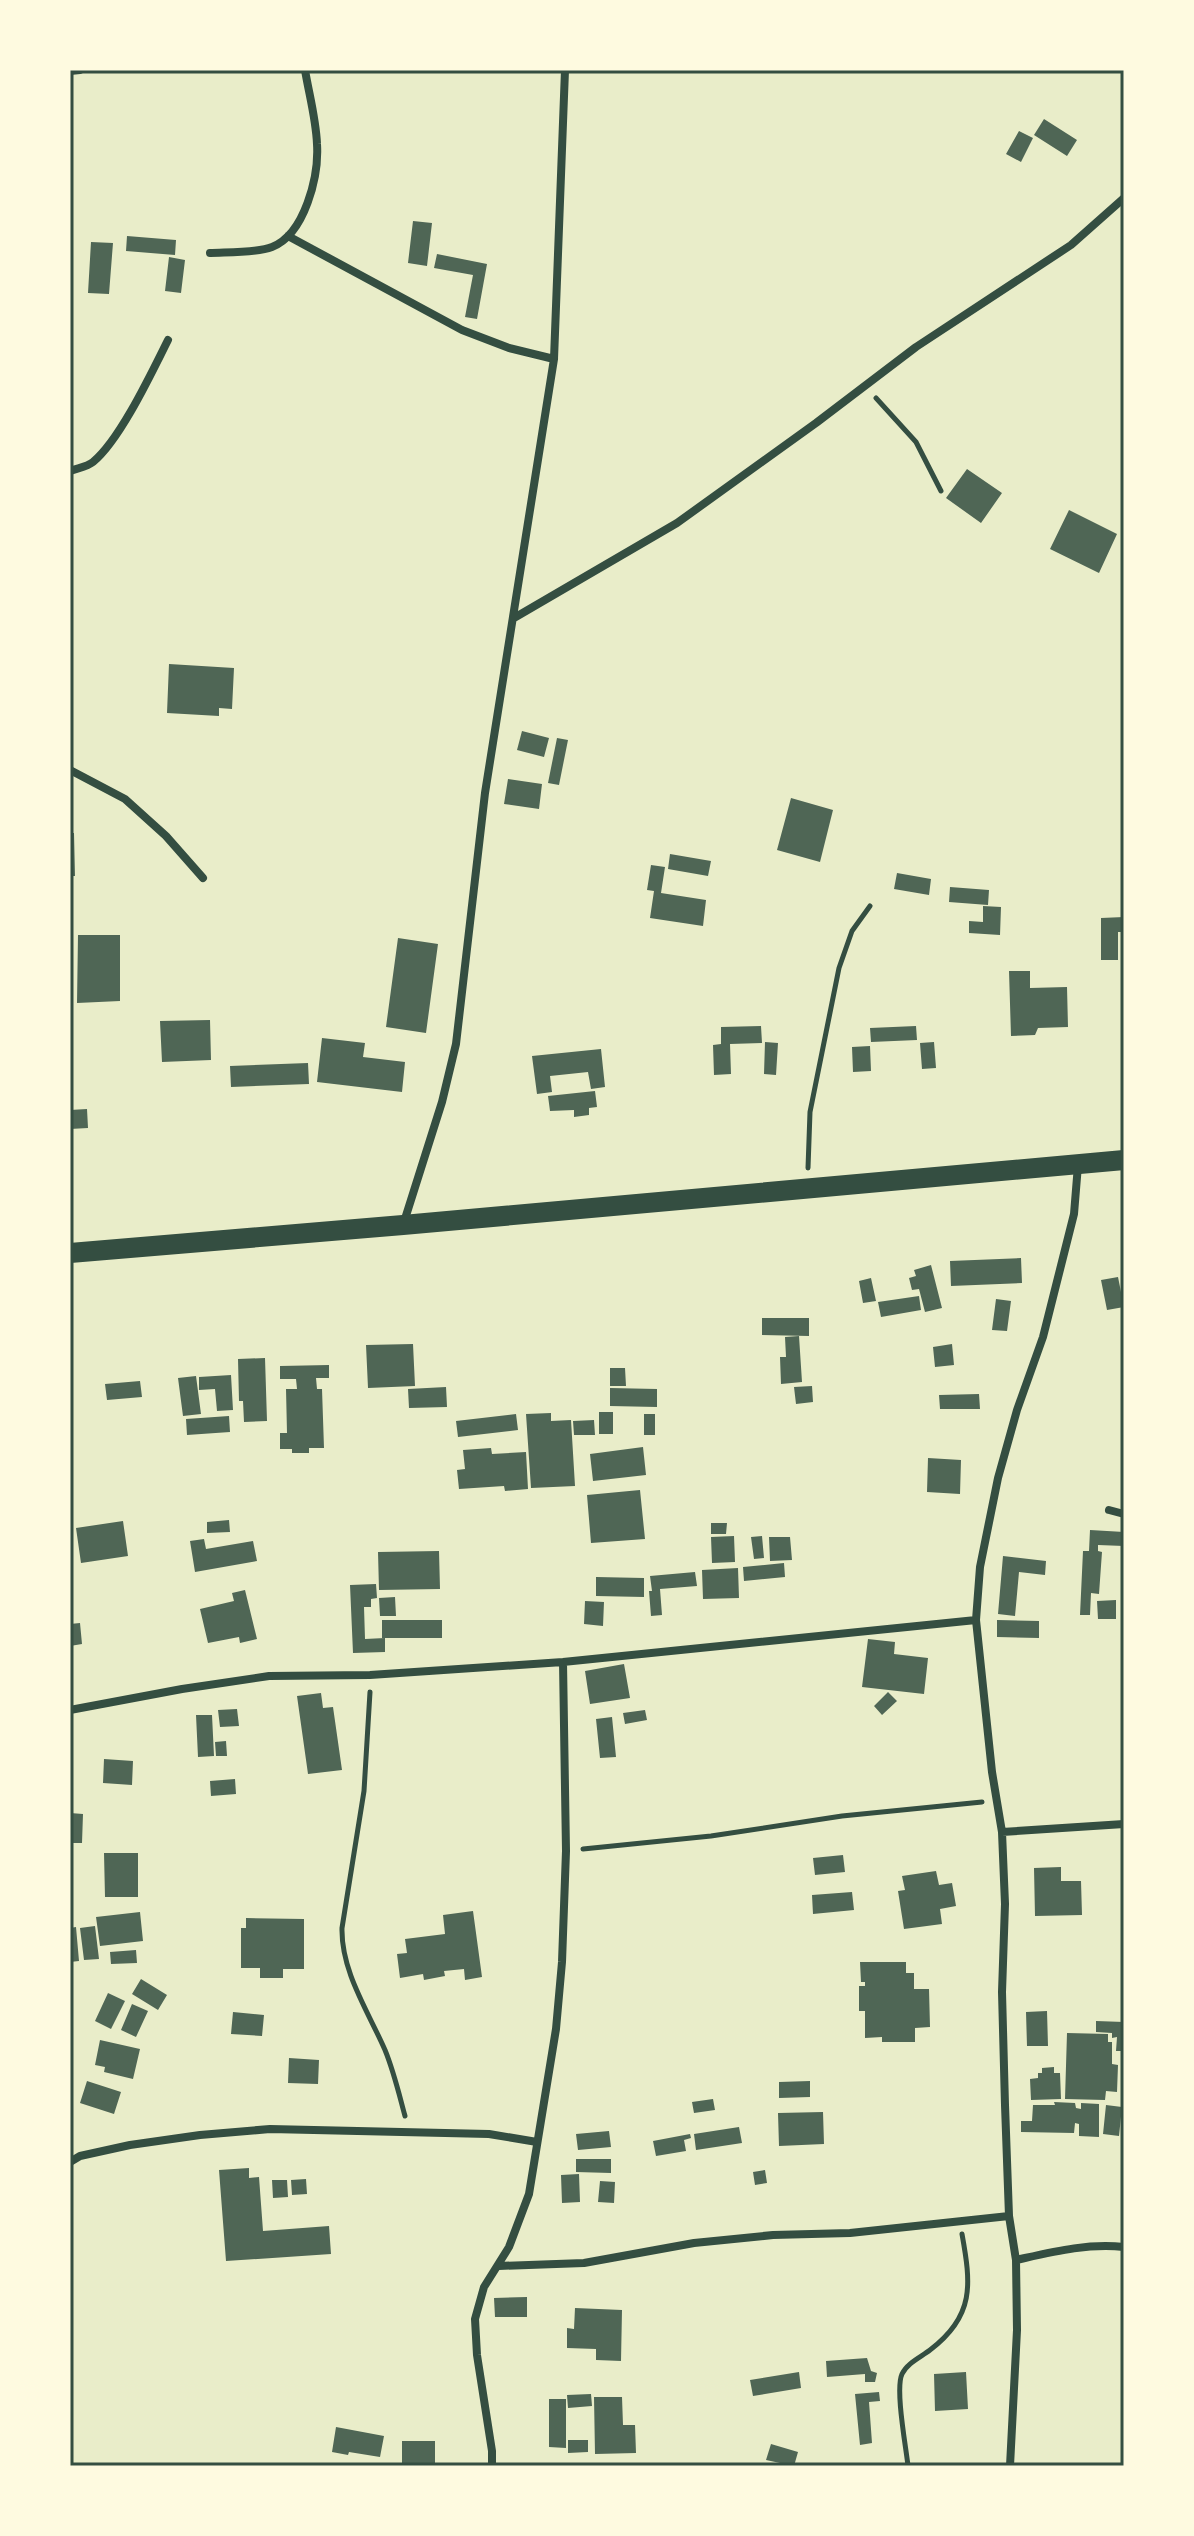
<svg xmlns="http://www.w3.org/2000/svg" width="1194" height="2536" font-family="Lato,sans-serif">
<rect width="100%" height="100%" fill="#e9edc9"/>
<path fill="#4f6655" d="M1044 119 1077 140 1067 156 1034 135Z
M1019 131 1033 138 1021 162 1006 154Z
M413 221 432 223 427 266 408 263Z
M127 236 176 240 175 255 126 251Z
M91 242 113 243 109 294 88 293Z
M437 254 487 264 477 319 465 317 473 275 434 268Z
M169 257 185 260 181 293 165 291Z
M967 469 1002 493 981 523 946 498Z
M1069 510 1117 534 1099 573 1050 549Z
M169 664 234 668 232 709 219 708V716L167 713Z
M522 731 549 738 544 757 517 750Z
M557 738 568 740 559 785 548 783Z
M508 779 542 784 539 809 504 804Z
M791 798 833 810 820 862 777 850Z
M70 833H74L75 876H70Z
M670 854 711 861 708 876 668 869Z
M651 865 665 867 661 893 706 900 703 926 650 918 654 891 647 890Z
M897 873 931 879 929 895 894 889Z
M950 887 989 890 988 905 949 902Z
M983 906 1001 907 1000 935 969 933V921L983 922Z
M1124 917V932H1118V960H1101V918Z
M78 935H120V1001L77 1003Z
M398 938 438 944 426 1033 386 1027Z
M1009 971H1030V988L1067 987 1068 1027 1038 1028 1035 1035 1011 1036Z
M210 1020 211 1060 162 1062 160 1021Z
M761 1026 762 1043 730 1044 731 1074 714 1075 713 1045 721 1044V1027Z
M916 1026 917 1040 871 1042 870 1028Z
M322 1038 365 1043 363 1057 405 1062 402 1092 317 1082Z
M765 1042 778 1043 776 1075 764 1074Z
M934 1042 936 1068 922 1069 920 1043Z
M870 1046 871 1071 853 1072 852 1047Z
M601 1049 605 1087 591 1089 588 1072 550 1076 552 1092 537 1094 532 1056Z
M308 1063 309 1084 231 1087 230 1066Z
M595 1091 597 1107 589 1108V1115L574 1117V1110L550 1111 548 1096Z
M87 1109 88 1128 70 1129V1110Z
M1021 1258 1022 1283 951 1286 950 1261Z
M931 1265 942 1308 925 1312 919 1289 912 1290 909 1278 916 1276 914 1270Z
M1118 1277 1124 1307 1107 1310 1101 1280Z
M871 1278 876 1301 863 1303 859 1281Z
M919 1296 921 1310 881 1317 878 1302Z
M996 1299 1011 1301 1007 1331 992 1330Z
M762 1318H809V1336L762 1335Z
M799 1336 802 1382 781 1384 780 1357H786L785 1337Z
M413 1344 415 1386 368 1388 366 1345Z
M952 1344 954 1365 935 1367 933 1347Z
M265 1358 267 1421 244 1422 243 1401H239L238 1359Z
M329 1365V1378H316L317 1389H322L324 1448H309V1453H292V1449H280V1433H287L286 1389H297L296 1379H280V1366Z
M610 1368H625L626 1386H610Z
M231 1375 233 1410 217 1411 215 1389 199 1390V1377Z
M196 1376 201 1414 183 1416 178 1378Z
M140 1381 142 1397 107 1400 105 1384Z
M812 1386 813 1402 796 1404 794 1387Z
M446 1387 447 1407 409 1408 408 1389Z
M610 1388 657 1389V1407L610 1406Z
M979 1394 980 1409H940L939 1395Z
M599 1412H613V1434H599Z
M551 1413V1421L571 1420 575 1486 531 1488 526 1414Z
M516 1414 518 1430 458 1437 456 1421Z
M644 1414H655V1435H644Z
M229 1416 230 1432 187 1435 186 1419Z
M594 1420 595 1435H574L573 1421Z
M643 1447 646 1475 593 1481 590 1454Z
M491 1448 492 1454 526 1452 528 1489 505 1491 504 1486 459 1489 457 1470 465 1469 463 1450Z
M928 1458 961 1460 960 1494 927 1492Z
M640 1490 645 1539 591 1543 587 1495Z
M229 1520 230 1532 207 1533V1522Z
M123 1521 128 1556 81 1563 76 1528Z
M711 1523H727L726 1534H711Z
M1090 1530 1124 1532V1546L1098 1545V1551L1102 1552 1099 1594 1091 1593 1090 1615H1080L1083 1551H1089Z
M734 1536 735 1562 712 1563 711 1537Z
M762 1536 764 1558 754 1559 751 1537Z
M769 1537H790L792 1560 770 1561Z
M204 1539 206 1549 253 1541 257 1561 195 1572 190 1541Z
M439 1551 440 1589 379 1590 378 1552Z
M1003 1556 1046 1561 1045 1575 1019 1572 1015 1616 998 1614Z
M784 1563 785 1577 744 1581 743 1567Z
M738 1568 739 1598 703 1599 702 1570Z
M695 1572 697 1586 660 1589 662 1615 651 1616 649 1591H652L650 1576Z
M596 1577 644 1578V1597L596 1596Z
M376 1584 377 1598 371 1599V1607H364L365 1639 385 1638V1652L353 1653 350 1585Z
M245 1590 257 1639 240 1643 239 1637 208 1643 200 1609 234 1601 232 1593Z
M395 1597 396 1616H380L379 1598Z
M1116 1600V1619H1098L1097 1601Z
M585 1601 604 1602 603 1626 584 1624Z
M382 1620H442V1638H382Z
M997 1620 1039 1621V1638L997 1637Z
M80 1623 82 1644 70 1646V1624Z
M868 1639 895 1642 894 1654 928 1658 924 1694 862 1687Z
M624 1664 630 1698 590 1704 585 1671Z
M888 1692 897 1701 882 1715 874 1706Z
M321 1693 323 1708 333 1707 342 1770 308 1774 297 1696Z
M237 1709 239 1726 220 1727 218 1710Z
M645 1710 647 1720 625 1724 623 1713Z
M196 1715H212L214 1756 198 1757Z
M612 1717 616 1757 600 1758 596 1719Z
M226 1741 227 1756H216L215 1742Z
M104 1759 133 1761 132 1785 103 1783Z
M235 1779 236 1794 211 1796 210 1781Z
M70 1813 83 1814 82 1843H70Z
M104 1853H138V1897H105Z
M843 1855 845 1872 815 1875 813 1858Z
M1061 1867V1881H1081L1082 1915 1035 1916 1034 1868Z
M936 1871 939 1885 952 1883 956 1906 940 1909 942 1924 904 1929 898 1891 905 1890 902 1876Z
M852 1892 854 1910 813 1914 812 1895Z
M473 1911 482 1977 465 1980 464 1969 444 1971 445 1976 424 1980 423 1974 400 1978 397 1954 407 1953 405 1939 445 1934 443 1915Z
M140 1912 143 1941 100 1946 96 1917Z
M246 1918 304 1919V1969H283V1978H260V1968H241V1928H246Z
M95 1926 99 1959 84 1960 80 1928Z
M76 1927 79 1961 70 1962V1928Z
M136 1950 137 1963 111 1964 110 1952Z
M860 1962H906V1973H914V1989H929L930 2027 915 2028V2042H882V2037L865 2038V2011H859V1986H865V1982H861Z
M141 1979 167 1995 158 2010 132 1994Z
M108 1993 125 2001 111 2029 95 2021Z
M132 2004 148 2011 136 2037 121 2030Z
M1047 2011 1048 2046H1027L1026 2012Z
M233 2012 264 2015 262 2036 231 2034Z
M1096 2021 1124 2022V2051H1116L1117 2037 1112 2038V2033L1096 2032Z
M1067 2033 1108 2034V2042H1112V2064L1118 2065 1117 2092 1106 2091 1105 2100 1065 2099Z
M100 2040 140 2049 133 2079 104 2072 105 2067 95 2065Z
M289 2058 319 2060 318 2084 288 2083Z
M1054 2067V2073H1060L1061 2099 1031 2100 1030 2079 1038 2078V2073H1042V2068Z
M87 2081 121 2092 114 2114 80 2103Z
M810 2081V2097L779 2098V2082Z
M713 2099 715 2110 694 2113 692 2102Z
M1054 2102 1075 2103 1076 2108 1081 2109V2103L1099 2104V2137L1079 2136V2124L1075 2123 1074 2133 1021 2132V2121H1032L1033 2105H1055Z
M1106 2105 1122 2107 1119 2136 1103 2134Z
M823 2112 824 2144 779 2146 778 2113Z
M739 2127 742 2143 696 2150 694 2134Z
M609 2131 611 2147 578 2150 576 2134Z
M690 2134 691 2138 684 2140 686 2151 656 2156 653 2141Z
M576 2159H611V2173L576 2172Z
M249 2168V2178L259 2177 263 2231 329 2226 331 2254 226 2261 219 2170Z
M765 2170 767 2183 755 2185 753 2172Z
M579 2174 580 2202 562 2203 561 2175Z
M306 2179 307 2194 292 2195 291 2180Z
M272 2180H287L288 2197 273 2198Z
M600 2181 615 2182 614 2203 598 2202Z
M527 2297V2317H495L494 2298Z
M575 2308 622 2310 621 2361 596 2360V2349L567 2348V2328L574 2329Z
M867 2358 871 2371 877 2373 875 2382H865V2374L827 2377 826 2361Z
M799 2372 801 2388 753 2396 750 2380Z
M966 2372 968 2409 935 2411 934 2374Z
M879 2392 880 2401 869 2402 872 2443 860 2445 855 2394Z
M591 2394 592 2406 568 2408 567 2395Z
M594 2397H622L623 2425H635L636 2453 595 2454Z
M549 2399H566V2448L549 2447Z
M336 2427 384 2436 380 2457 349 2452 348 2455 332 2452Z
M568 2440H588V2452L568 2453Z
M402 2441H435V2466H402Z
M771 2444 798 2452 794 2466 766 2460Z"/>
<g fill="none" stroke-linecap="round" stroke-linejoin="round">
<path stroke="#344e41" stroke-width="5" d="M876 398 916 442 941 491
M808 1168 810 1112 839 968 852 931 870 906
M370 1692 364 1791 342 1928C341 1971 368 2011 385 2050 394 2072 399 2094 405 2116
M583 1849 711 1836 842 1816 982 1802
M908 2466C906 2447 895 2389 902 2374 907 2363 921 2357 930 2350 975 2316 971 2284 962 2234"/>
<path stroke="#344e41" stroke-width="8" d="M70 71 80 70
M288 236 462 330 509 348 554 359
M210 253C227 252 256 253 272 247 305 234 319 176 317 144 316 119 309 94 305 70
M70 471C77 468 87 467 93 462 120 440 152 372 168 340
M514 618 677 523 816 423 916 347 1071 245 1124 198
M70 770 125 799 166 836 203 878
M404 1222 442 1102 456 1044 485 793 554 359 565 70
M1109 1510 1124 1514
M70 1710 182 1689 269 1676 370 1675 563 1662 976 1620
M1002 1832 1124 1824
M70 2162 80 2156 130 2145 200 2135 270 2129 489 2134 537 2142
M1016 2260C1052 2252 1087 2243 1124 2247
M499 2266 584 2263 694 2243 773 2235 850 2233 1009 2216
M492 2466V2451L477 2355 475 2319 484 2287 509 2247 529 2194 556 2029 562 1962 566 1851 563 1662
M1010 2466 1017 2330 1016 2260 1009 2216 1005 2105 1002 1992 1005 1904 1002 1832 992 1772 976 1620 980 1567 998 1478 1017 1410 1043 1337 1074 1214 1078 1165"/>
<path stroke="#344e41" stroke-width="20" d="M70 1253 403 1225 1124 1160"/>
</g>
<rect width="1194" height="2536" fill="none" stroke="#fefae0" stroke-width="144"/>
<rect x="72" y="72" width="1050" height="2392" fill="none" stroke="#344e41" stroke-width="3"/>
</svg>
